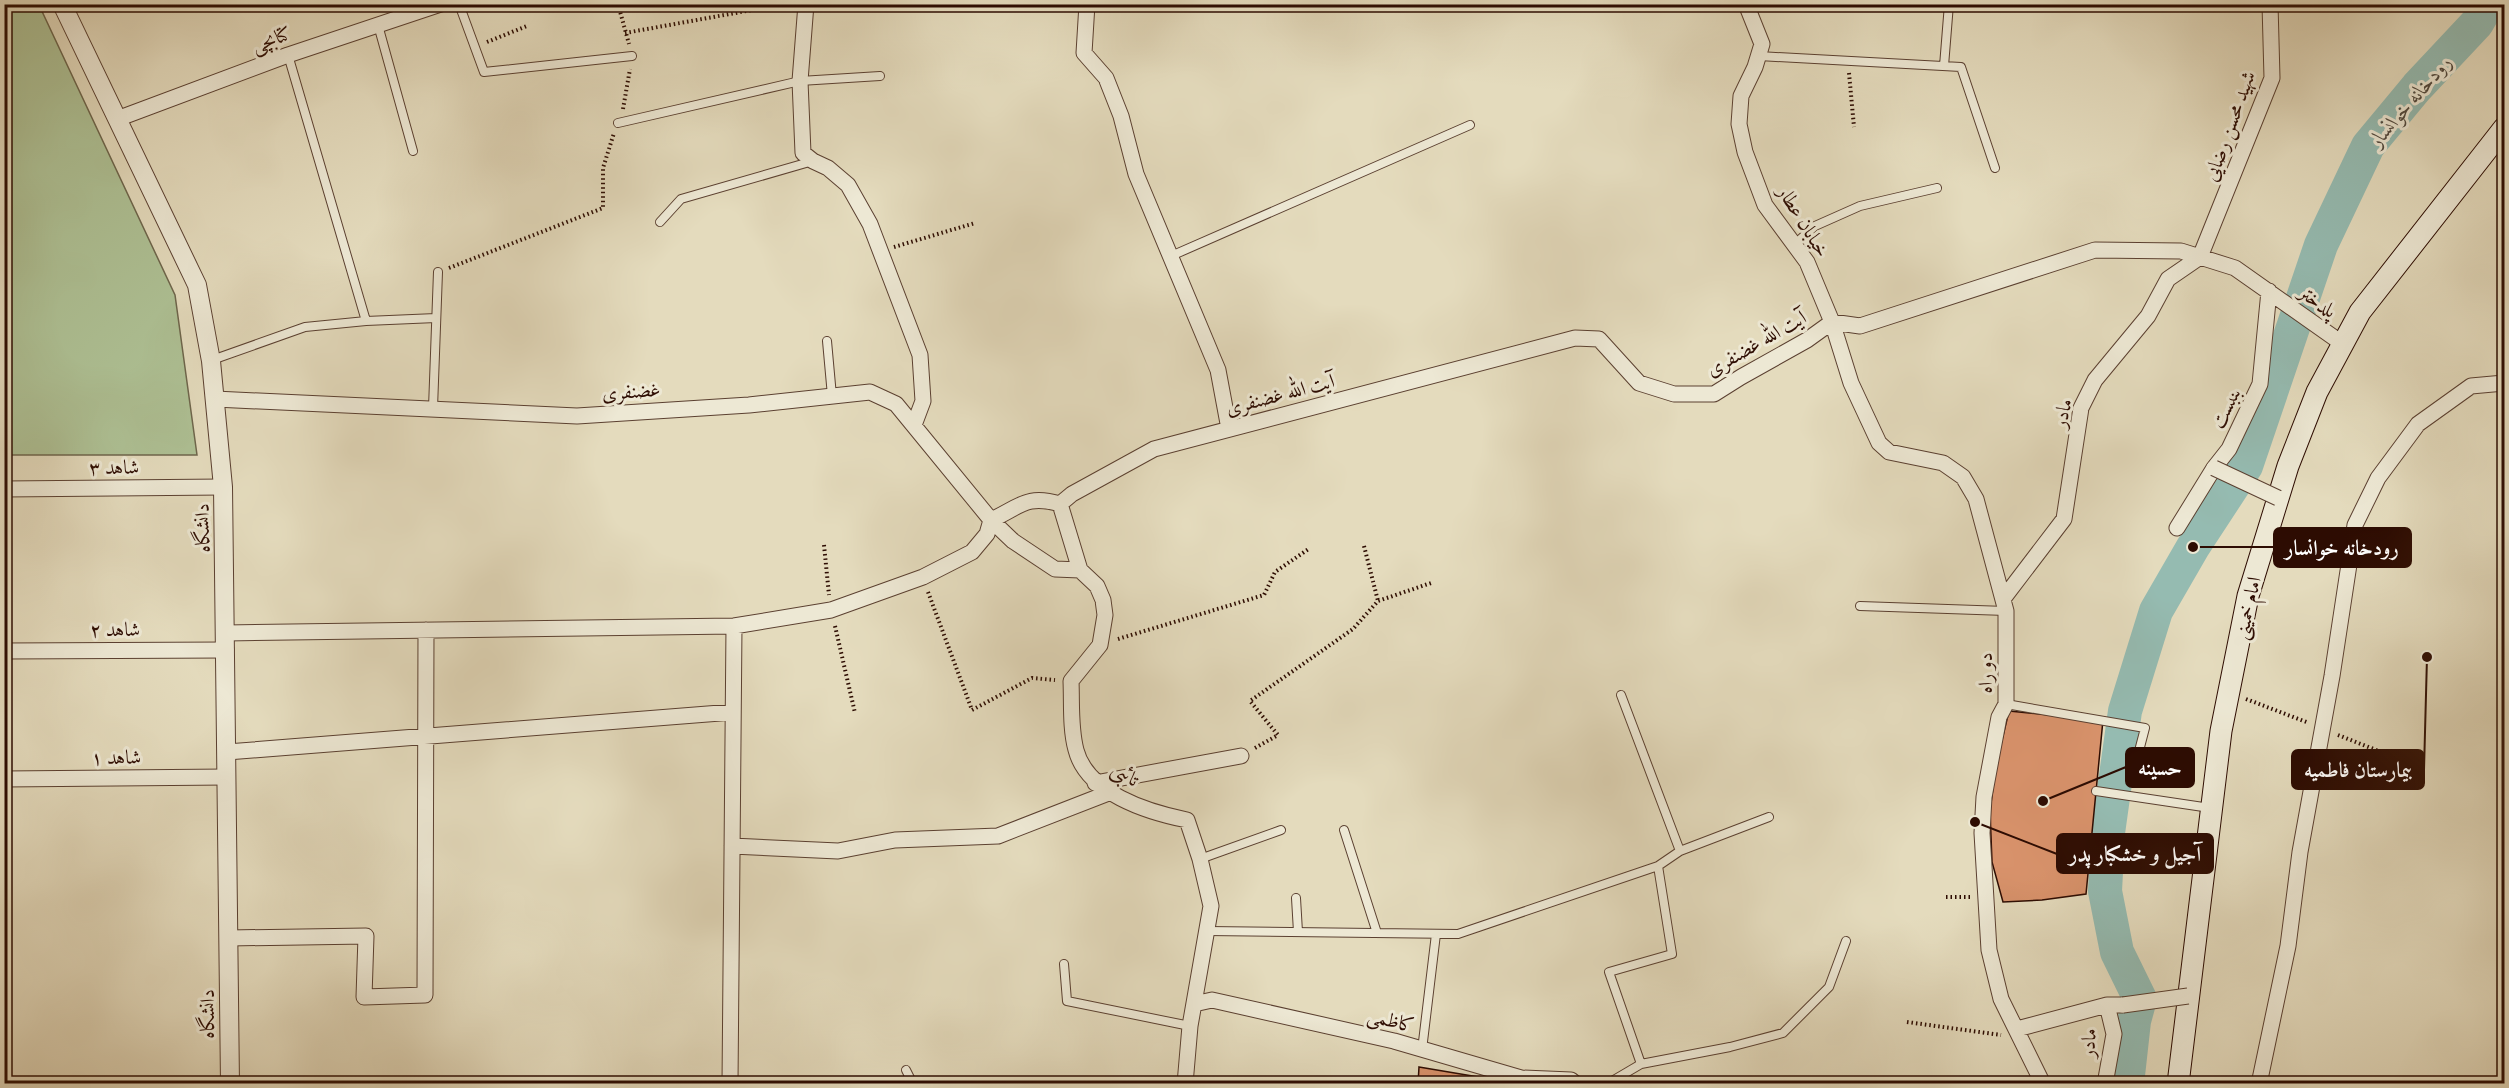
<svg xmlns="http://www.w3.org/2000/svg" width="2509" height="1088" font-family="'IM FELL Double Pica',Amiri,serif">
<rect width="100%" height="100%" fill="#e4dbbd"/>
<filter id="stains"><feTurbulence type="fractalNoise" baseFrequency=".00333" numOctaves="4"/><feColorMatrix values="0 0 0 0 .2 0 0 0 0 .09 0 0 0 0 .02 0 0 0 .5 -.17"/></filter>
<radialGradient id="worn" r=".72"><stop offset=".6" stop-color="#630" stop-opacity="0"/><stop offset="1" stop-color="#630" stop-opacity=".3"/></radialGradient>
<path fill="#aec195" stroke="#6e664c" stroke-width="1.5" d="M4 5H39L175 295 197 455H5Z"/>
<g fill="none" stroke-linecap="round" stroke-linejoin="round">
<path stroke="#95bbb1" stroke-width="34" d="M2127 1084 2134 1021 2140 999 2117 952 2105 891 2108 833 2125 711 2156 611 2193 547 2246 466 2321 245 2368 146 2417 87 2477 23 2488 4"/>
</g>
<path fill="#d8926b" stroke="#2d0c02" stroke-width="1.5" d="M2009 711 2103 720 2086 894 2042 900 2003 902 1992 862 1990 811 1996 765Z
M1419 1067 1520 1084H1418Z"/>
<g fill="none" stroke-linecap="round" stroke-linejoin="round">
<defs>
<path id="service" d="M459 4 484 72 632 56
M2248 4 2270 6
M378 25 413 151
M288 55 366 321
M1759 56 1961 67 1995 168
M1944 66 1949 4
M618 123 800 81 880 76
M660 222 681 199 813 161
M1795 244 1815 226 1860 206 1937 188
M1171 256 1470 125
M827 341 832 396
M212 360 305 327 366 321 436 318
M433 408 438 272
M1860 606 2006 611
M1621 695 1680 851 1658 866
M2006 704 2145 728 2133 774
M2096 791 2210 808
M1344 830 1377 933
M1680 851 1769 817
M1200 859 1281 830
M1296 898 1298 932
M1207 931 1458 934 1658 866 1672 954 1609 972 1641 1064
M1064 964 1067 1001 1190 1026
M1422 1050 1436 934
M906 1070 913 1084
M1607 1084 1641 1064 1730 1047 1783 1033 1829 987 1846 941"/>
<path id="minor" d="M806 4 800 81 803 153 813 161 828 168 848 185 870 224 920 355 923 401 914 425
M1087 4 1084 53 1106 78 1121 116 1136 174 1218 370 1229 429
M1746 4 1762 44 1755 67 1741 96 1739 124 1745 152 1765 205 1807 262 1832 322 1851 383 1879 443 1889 452 1943 463 1963 477 1976 499 2006 611V704L1999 717 1984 797 1982 833 1989 950 2001 999 2043 1084
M117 119 288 55 441 4
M215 399 577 416 749 405 870 392 896 404 991 520 1013 541 1055 569 1080 570
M4 489 223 487
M2177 528 2214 468 2229 449 2260 384 2269 291
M2003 599 2064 519 2081 408 2095 380 2148 316 2168 279 2200 257 2272 78 2270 4
M226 633 734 626 831 610 923 577 972 552 987 534 991 520C1020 507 1026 494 1060 504
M4 651 226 650
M227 752 733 712
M4 779 227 777
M1095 783 1241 756
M732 846 838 851 895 840 998 836 1111 792
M229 938 366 936 364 997 425 995 426 630
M1194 1004 1212 1000 1394 1041 1521 1078 1571 1080 1576 1084
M2017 1029 2107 1005H2123
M730 1084 734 626
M1185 1084 1190 1026 1211 906 1200 859 1187 820C1147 812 1087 793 1076 750 1070 728 1072 703 1071 681L1100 645 1105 615 1103 600 1097 586 1080 570 1060 504 1072 494 1154 449 1575 338 1599 339 1639 383 1674 394H1714L1741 377 1807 340 1832 322 1860 326 2095 250 2181 251 2235 268 2343 344
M2105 1084 2114 1034 2107 1005
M2259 1084 2288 946 2300 852 2332 676 2355 525 2378 478 2418 424 2471 386 2504 383"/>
<path id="tertiary" d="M62 4 197 285 211 361 223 487 230 1084"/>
<path id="secondary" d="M2178 1084 2221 731 2248 596 2288 466 2317 392 2360 312 2504 128"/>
</defs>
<use href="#service" stroke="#5b4031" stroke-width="10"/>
<use href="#minor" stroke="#5b4031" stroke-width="17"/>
<use href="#tertiary" stroke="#5b4031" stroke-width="20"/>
<use href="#secondary" stroke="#2d0c02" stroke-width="23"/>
<path stroke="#2d0c02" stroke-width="4" stroke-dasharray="1.5 3" stroke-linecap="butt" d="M618 4 629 44
M625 33 785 4
M487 42 527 26
M1849 73 1854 127
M623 109 630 69
M894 247 975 223
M449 268 603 208V168L614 133
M824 545 829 595
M1364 546 1378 601
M928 592 972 710 1032 678 1055 680
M835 626 855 713
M1118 639 1264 595 1275 572 1310 548
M2246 699 2309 723
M2338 735 2399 759
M1255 748 1278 735 1250 701 1353 629 1378 601 1431 583
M1946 897H1970
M1907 1022 2001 1035"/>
<use href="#service" stroke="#ede8d4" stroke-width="8"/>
<use href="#minor" stroke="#ede8d4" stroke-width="15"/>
<use href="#tertiary" stroke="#ede8d4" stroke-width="18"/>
<use href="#secondary" stroke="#ede8d4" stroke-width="21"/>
<defs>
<path id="minor-bridge" d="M2214 468 2278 498
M2123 1005 2188 996"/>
</defs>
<use href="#minor-bridge" stroke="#5b4031" stroke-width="17" stroke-linecap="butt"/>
<use href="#minor-bridge" stroke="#ede8d4" stroke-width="15"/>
</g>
<g text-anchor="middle" stroke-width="6" stroke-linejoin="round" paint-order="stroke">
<g font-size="20" fill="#2d0c02" stroke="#ede8d4">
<text transform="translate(271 39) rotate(-20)" y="7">کتابچی</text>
<text transform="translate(2229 126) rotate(-70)" y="7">شهید محسن رضایی</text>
<text transform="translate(1804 221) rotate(58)" y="7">خیابان عطار</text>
<text transform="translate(2318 301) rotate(35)" y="7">پلدختر</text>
<text transform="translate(1756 343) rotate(-30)" y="7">آیت الله غضنفری</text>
<text transform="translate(631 391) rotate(-4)" y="7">غضنفری</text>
<text transform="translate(1280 394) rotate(-15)" y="7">آیت الله غضنفری</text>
<text transform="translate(2225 408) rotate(-64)" y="7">بنبست</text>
<text transform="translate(2062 413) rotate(-76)" y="7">مادر</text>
<text transform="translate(114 467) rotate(-1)" y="7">شاهد ۳</text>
<text transform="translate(202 528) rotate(-91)" y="7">دانشگاه</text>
<text transform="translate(2247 608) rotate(-77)" y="7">امام خمینی</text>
<text x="115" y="636">شاهد ۲</text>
<text transform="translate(1985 673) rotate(-90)" y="7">دو راه</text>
<text transform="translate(116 757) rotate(-1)" y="7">شاهد ۱</text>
<text transform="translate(1125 774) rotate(28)" y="7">تائبی</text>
<text transform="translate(207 1014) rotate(-90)" y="7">دانشگاه</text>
<text transform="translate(1391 1020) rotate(14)" y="7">کاظمی</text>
<text transform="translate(2088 1043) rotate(-86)" y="7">مادر</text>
</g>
<g font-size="21" font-style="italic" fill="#51493f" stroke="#ede8d4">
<text transform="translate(2410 101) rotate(-49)" y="7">رودخانه خوانسار</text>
</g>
</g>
<path fill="none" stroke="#2d0c02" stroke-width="2" d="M2193 547L2274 547M2043 801L2126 767M2427 657L2424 770M1975 822L2057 854"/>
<g fill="#2d0c02" stroke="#ede8d4" stroke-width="2">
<circle cx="2193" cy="547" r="6"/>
<circle cx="2043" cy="801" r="6"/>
<circle cx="2427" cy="657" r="6"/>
<circle cx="1975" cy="822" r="6"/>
</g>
<g fill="#2d0c02" stroke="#2d0c02" stroke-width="2">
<rect x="2274" y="528" width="137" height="39" rx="6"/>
<rect x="2126" y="748" width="68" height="39" rx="6"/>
<rect x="2292" y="750" width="132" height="39" rx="6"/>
<rect x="2057" y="834" width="156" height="39" rx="6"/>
</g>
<g font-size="21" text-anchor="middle" font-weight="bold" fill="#fff">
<text x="2342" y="555">رودخانه خوانسار</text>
<text x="2160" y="775">حسینه</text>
<text x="2358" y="777">بیمارستان فاطمیه</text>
<text x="2135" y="861">آجیل و خشکبار پدر</text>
</g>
<rect width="2509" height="1088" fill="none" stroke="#e4dbbd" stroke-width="24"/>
<rect x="6" y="6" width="2497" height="1076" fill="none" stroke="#2d0c02" stroke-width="3"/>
<rect x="12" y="12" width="2485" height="1064" fill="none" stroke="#2d0c02" stroke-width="1.5"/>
<rect width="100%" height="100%" filter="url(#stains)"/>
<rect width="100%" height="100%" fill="url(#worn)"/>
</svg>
